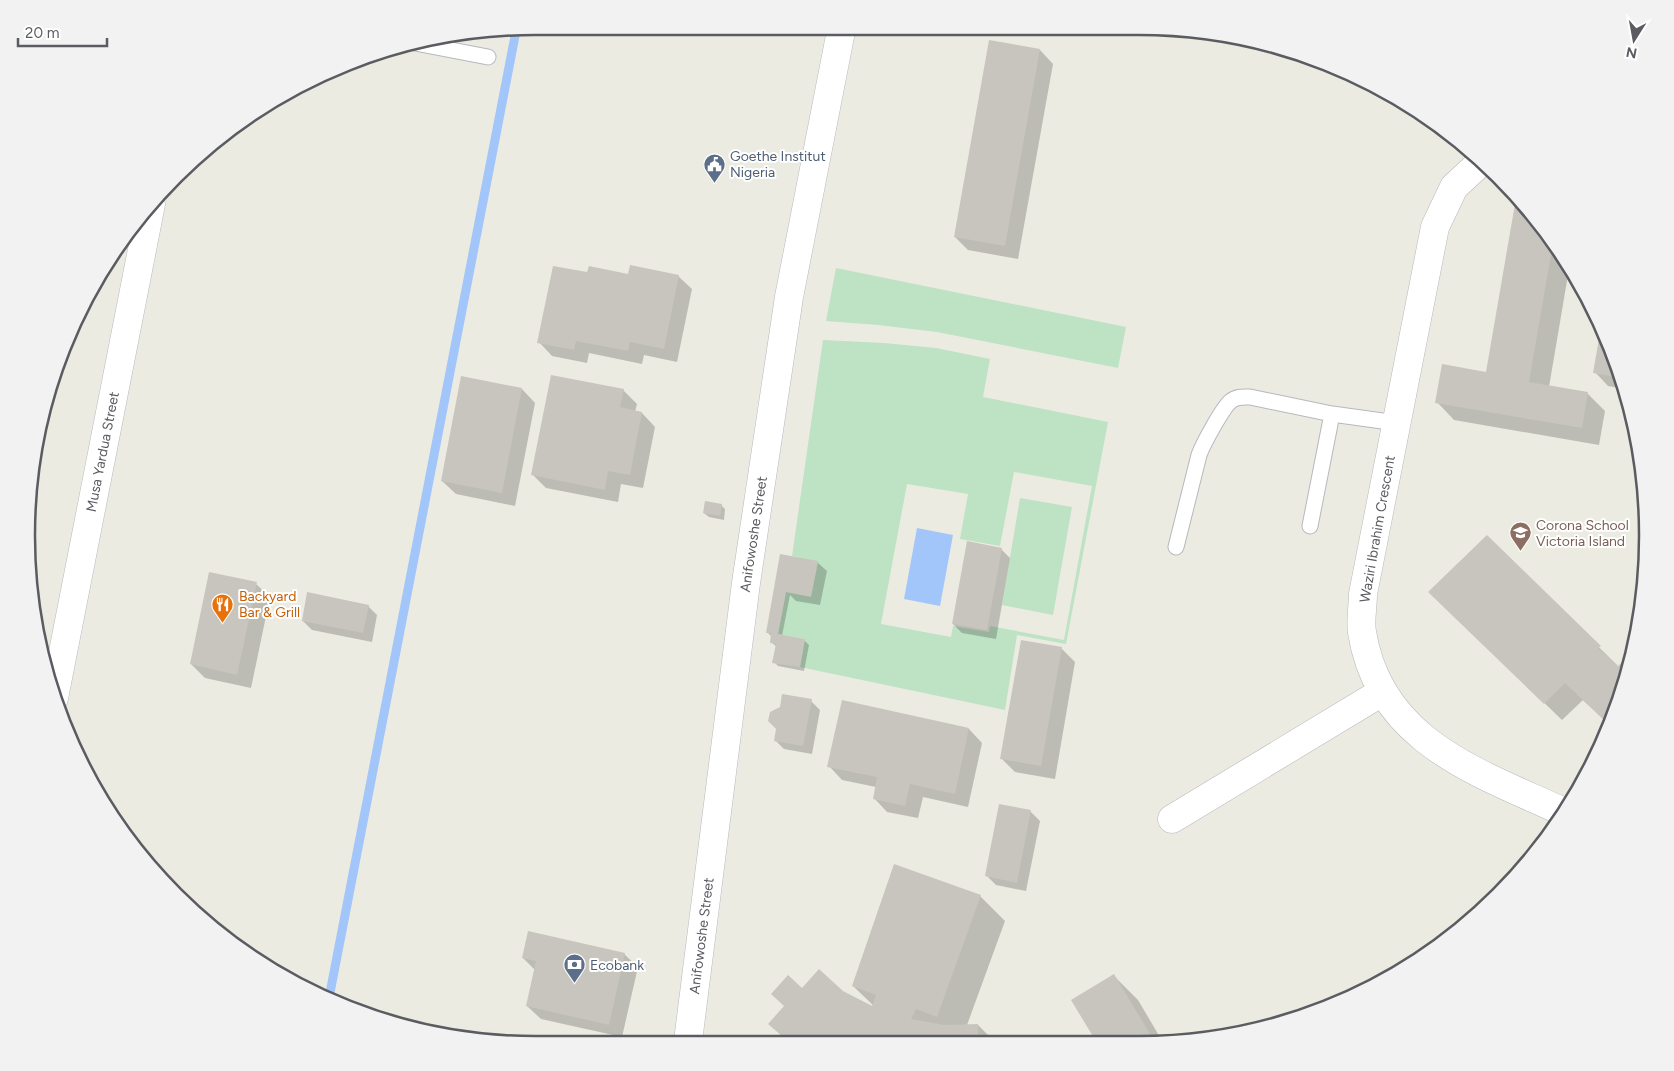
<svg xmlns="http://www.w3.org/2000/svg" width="1674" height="1071" font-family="Figtree,sans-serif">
<rect width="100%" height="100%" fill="#ecebe1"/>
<path fill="#bee2c4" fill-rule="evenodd" d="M836 268 1126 327 1118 368 937 332 878 325 826 321Z
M823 340 884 343 936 348 990 359 983 397 1108 422 1066 644 1017 635 1005 710 800 667 805 639 778 634 786 592 811 596 818 562 792 556ZM1014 472 1092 486 1064 640 990 626 989 632 953 626 951 637 881 624 907 484 968 494 960 539 1000 546Z
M1020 498 1072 507 1053 615 1002 605Z"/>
<path fill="#a3c6fa" d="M917 528 953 535 940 606 904 599Z"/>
<path fill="#0003" d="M990 41 1040 50 1053 64 1018 259 968 250 955 237Z
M1517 199 1542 225 1569 269 1549 387 1588 394 1605 411 1599 445 1454 420 1437 402 1487 373Z
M588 274 678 276 692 289 677 362 644 355 642 364 589 353 587 363 552 356 539 342Z
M1602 329 1625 389 1608 386 1595 372Z
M522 389 535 403 515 506 456 494 442 481Z
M623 390 637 404 635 412 642 413 655 427 643 488 621 484 618 502 546 488 532 474Z
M721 505 725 509 724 520 709 517 704 513Z
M1487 537 1617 665 1616 666 1618 668 1621 699 1609 724 1583 700 1562 720 1447 609Z
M1001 549 1010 558 996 639 962 633 953 624Z
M781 555 817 562 827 571 820 605 796 601 790 595 782 636 804 640 809 645 804 671 778 666 774 662 777 647 771 642 772 637 767 632Z
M256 584 270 597 251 688 205 678 191 664Z
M368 606 377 615 372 642 312 630 303 621Z
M1022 641 1062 649 1075 662 1055 779 1015 772 1001 758Z
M811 701 820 710 812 754 784 749 775 740Z
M969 729 982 743 968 807 923 797 918 818 887 812 874 798 876 787 842 780 829 766Z
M1000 806 1031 812 1040 821 1026 891 996 885 987 876Z
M980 896 1005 921 967 1025H978L996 1043 788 1042 770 1024 802 989 842 992 876 1008 853 986Z
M624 954 638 967 622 1037 541 1019 527 1006 535 970 523 958Z
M1114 976 1138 1000 1164 1044 1098 1043 1073 1001Z"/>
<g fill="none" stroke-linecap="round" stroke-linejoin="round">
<path stroke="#a3c6fa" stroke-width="9" d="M329 998 516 31"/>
</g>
<path fill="#c7c5be" d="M989 40 1040 49 1005 246 954 237Z
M1516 198 1542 225 1553 243 1529 382 1588 392 1582 428 1435 403 1442 364 1486 372Z
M630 265 679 275 664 349 630 342 628 351 576 341 574 350 537 343 553 266 587 272 589 266 628 274Z
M1601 327 1618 370 1621 378 1593 373Z
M551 375 624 389 620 407 642 412 630 475 608 471 605 490 531 475Z
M461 376 522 388 502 493 441 481Z
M705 501 722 504 720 516 703 513Z
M1487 535 1601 646 1598 648 1618 666 1629 655 1631 657 1621 699 1609 725 1565 683 1544 704 1428 592Z
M967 541 1002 548 987 630 952 624Z
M780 554 818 561 811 597 786 592 778 634 805 639 800 667 772 663 776 644 770 643 771 633H766Z
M209 572 257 582 237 675 190 664Z
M307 592 369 605 363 633 302 621Z
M1021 640 1062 647 1041 766 1000 759Z
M782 694 812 699 803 746 774 741 776 729 768 721 770 712 780 707Z
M842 700 969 728 955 794 910 784 905 806 873 799 877 777 827 767Z
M999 804 1031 810 1017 883 985 876Z
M894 864 981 895 937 1017 916 1009 911 1019 944 1025 978 1024V1043L789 1042 768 1024 784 1006 771 994 788 975 802 988 819 969 843 991 872 1006 876 995 852 986Z
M528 931 625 953 609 1025 526 1006 536 961 522 958Z
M1114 974 1156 1044 1097 1043 1071 1000Z"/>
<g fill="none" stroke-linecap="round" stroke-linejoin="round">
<defs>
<path id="lane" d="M415 43 488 57
M1310 526 1332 414
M1176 547 1199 455C1203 444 1223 407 1231 401 1237 396 1243 397 1250 397L1332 414 1397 423"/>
<path id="street" d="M1482 161 1454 187 1435 227 1363 594C1363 606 1360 620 1362 632 1379 741 1477 772 1564 812
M1172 819 1382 692"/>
<g id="secondary">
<path id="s1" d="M54 698 151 204"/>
<path id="s2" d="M688 1041 746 583 789 297 841 31"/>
</g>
</defs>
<use href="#lane" stroke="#b7b8bd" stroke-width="17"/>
<use href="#street" stroke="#b7b8bd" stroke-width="29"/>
<use href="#secondary" stroke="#b7b9bf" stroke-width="29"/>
<use href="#lane" stroke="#fff" stroke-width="15"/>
<use href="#street" stroke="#fff" stroke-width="28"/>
<use href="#secondary" stroke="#fff" stroke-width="28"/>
</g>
<defs>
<symbol id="civic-pin" viewBox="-11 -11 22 30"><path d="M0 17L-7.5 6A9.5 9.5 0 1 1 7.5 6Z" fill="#5c6f8a" stroke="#fff"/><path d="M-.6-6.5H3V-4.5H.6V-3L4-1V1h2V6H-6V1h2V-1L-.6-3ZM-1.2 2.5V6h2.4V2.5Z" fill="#fff"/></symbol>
<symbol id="school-pin" viewBox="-11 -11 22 30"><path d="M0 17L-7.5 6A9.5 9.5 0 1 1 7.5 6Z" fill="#8d6e63" stroke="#fff"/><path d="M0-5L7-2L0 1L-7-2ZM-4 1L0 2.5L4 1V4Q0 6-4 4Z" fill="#fff"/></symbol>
<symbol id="restaurant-pin" viewBox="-11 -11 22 30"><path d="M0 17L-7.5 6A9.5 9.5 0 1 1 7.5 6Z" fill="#e8710a" stroke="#fff"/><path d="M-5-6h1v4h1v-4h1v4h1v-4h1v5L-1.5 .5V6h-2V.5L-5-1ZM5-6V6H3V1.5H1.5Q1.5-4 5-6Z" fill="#fff"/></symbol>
<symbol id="bank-pin" viewBox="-11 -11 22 30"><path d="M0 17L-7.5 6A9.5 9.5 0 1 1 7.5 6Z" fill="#5c6f8a" stroke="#fff"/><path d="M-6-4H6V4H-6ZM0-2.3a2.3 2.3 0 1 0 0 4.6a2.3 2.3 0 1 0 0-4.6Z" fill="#fff"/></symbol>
</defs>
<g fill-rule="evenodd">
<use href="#civic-pin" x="702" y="152" width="25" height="34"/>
<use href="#school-pin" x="1508" y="520" width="25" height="34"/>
<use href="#restaurant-pin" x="210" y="592" width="25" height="34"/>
<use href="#bank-pin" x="562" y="952" width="25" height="34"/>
</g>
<g text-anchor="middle" stroke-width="4" stroke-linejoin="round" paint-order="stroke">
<g font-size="14" fill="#4e5e75" stroke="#fff" text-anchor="start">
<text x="730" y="161">Goethe Institut<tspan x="730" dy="16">Nigeria</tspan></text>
<text x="590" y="970">Ecobank</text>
</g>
<g font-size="14" fill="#5a5c61" stroke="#fff">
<text dy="5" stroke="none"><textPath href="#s1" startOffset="251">Musa Yardua Street</textPath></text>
<text transform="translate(1377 529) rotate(-80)" y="5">Waziri Ibrahim Crescent</text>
<text dy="5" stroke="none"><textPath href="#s2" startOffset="511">Anifowoshe Street</textPath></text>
<text dy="5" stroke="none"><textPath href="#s2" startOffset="106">Anifowoshe Street</textPath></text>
</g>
<g font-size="14" fill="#785e54" stroke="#fff" text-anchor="start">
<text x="1536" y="530">Corona School<tspan x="1536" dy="16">Victoria Island</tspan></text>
</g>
<g font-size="14" fill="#c56008" stroke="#fff" text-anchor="start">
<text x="239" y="601">Backyard<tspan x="239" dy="16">Bar &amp; Grill</tspan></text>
</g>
</g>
<path d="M0 0H1674V1071H0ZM535 35H1139A500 500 0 0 1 1639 535V536A500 500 0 0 1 1139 1036H535A500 500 0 0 1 35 536V535A500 500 0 0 1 535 35Z" fill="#f2f2f2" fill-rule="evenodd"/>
<path fill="none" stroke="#5a5c61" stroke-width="2.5" d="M535 35H1139A500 500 0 0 1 1639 535V536A500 500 0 0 1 1139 1036H535A500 500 0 0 1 35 536V535A500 500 0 0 1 535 35Z"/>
<g transform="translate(1634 40) rotate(191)" stroke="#ffffff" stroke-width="4" paint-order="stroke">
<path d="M0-4L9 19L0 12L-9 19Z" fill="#5a5c61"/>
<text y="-8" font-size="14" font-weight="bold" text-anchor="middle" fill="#5a5c61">N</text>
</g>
<path d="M18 38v8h89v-8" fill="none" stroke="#5a5c61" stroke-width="2.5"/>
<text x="25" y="38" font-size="15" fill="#5a5c61" stroke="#ffffff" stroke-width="4" paint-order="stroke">20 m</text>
</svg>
